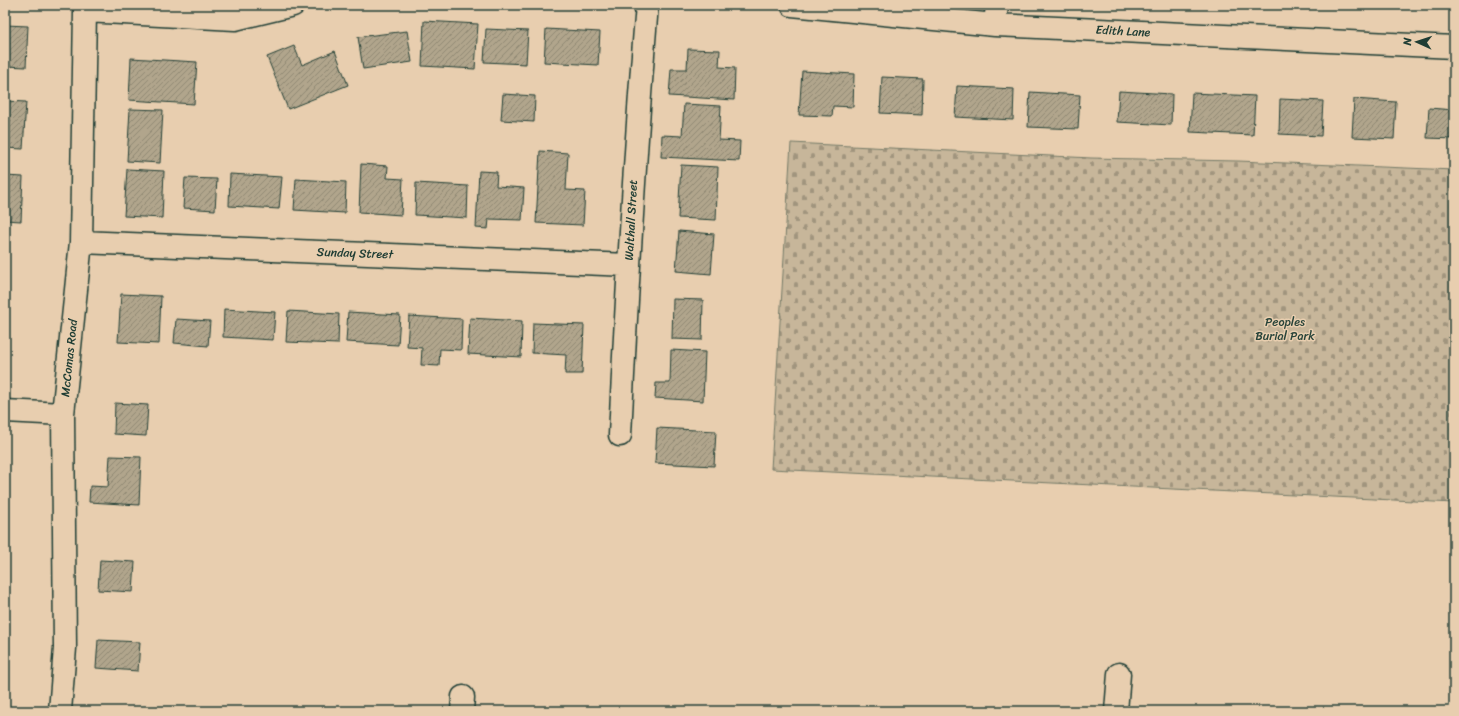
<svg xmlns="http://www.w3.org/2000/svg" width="1459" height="716" font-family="Sriracha,sans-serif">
<defs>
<pattern id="cemetery-stones" width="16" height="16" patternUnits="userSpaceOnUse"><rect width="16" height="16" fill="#c7b69a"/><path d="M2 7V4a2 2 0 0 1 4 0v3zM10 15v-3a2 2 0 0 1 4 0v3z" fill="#a1957e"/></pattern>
<pattern id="building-hatch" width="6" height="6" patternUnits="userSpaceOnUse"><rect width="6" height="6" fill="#b1a58c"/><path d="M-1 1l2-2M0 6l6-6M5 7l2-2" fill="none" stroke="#8f8873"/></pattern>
</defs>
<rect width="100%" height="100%" fill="#e8ceaf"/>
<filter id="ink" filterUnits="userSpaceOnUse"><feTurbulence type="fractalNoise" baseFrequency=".025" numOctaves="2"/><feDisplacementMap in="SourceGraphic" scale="8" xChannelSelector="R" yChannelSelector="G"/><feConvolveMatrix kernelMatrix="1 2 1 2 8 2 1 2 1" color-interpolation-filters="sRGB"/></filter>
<g filter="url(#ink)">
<path fill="url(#cemetery-stones)" stroke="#737a67" d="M791 143 1091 158 1238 161 1454 170V503L771 469Z"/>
<path fill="url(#building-hatch)" stroke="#1f3d34" d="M424 21 478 24 475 69 422 66Z
M5 25 28 26 26 67 5 66Z
M486 29 528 31 526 64 484 62Z
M546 29 600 32 598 65 544 62Z
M407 31 412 62 363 69 358 37Z
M294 46 302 65 335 51 348 85 288 109 267 57Z
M688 49 720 50 719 67 735 68 734 100 669 96 671 69H687Z
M131 58 197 62 194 104 129 100Z
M802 71 854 74 853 107 833 106 832 116 799 115Z
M882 77 923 79 922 115 880 113Z
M957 86 1014 89 1013 120 955 117Z
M1119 91 1172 94 1171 125 1117 122Z
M1030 92 1080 95 1078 129 1028 127Z
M1192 93 1255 96 1253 135 1190 132Z
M503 94 535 96 534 122 501 120Z
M1280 99 1323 101 1321 136 1279 134Z
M1354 99 1396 102 1394 139 1352 137Z
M5 101 26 102 23 149 5 148Z
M684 104 721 106 719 140 740 141 739 161 661 157 662 135 682 136Z
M1429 108 1454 110V139L1427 138Z
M130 109 163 110 160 163 127 161Z
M540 151 568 153 566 190 585 191 583 225 536 223Z
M361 164 388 166 387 178 403 179 401 215 359 212Z
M681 165 718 167 716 220 678 218Z
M127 169 164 171 162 218 124 216Z
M479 171 497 172 496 186 524 188 522 220 489 219 488 229 476 228Z
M230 174 282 177 279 209 229 206Z
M5 176 23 177 21 221 5 220Z
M185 178 217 179 215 210 183 208Z
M296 179 346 182 345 213 294 210Z
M416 183 468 186 467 218 415 215Z
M679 231 714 234 711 274 676 271Z
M121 294 161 296 159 344 118 342Z
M673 299 703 300 702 340 672 339Z
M224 309 275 312 273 340 223 337Z
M288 311 339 314 338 344 286 342Z
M348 312 400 315 398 345 346 342Z
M409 316 462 319 461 350 440 349 439 366 421 365 422 348 407 347Z
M470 318 522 321 521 357 468 354Z
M176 319 210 321 208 346 174 343Z
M533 323 584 325 582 374H565L566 355 532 353Z
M671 350 705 352 703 401 655 398 656 383H670Z
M115 403 148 405 146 436 114 434Z
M657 428 716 431 714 466 655 463Z
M110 456 141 457 139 505 89 502 90 486 108 487Z
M100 560 135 562 133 592 98 590Z
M98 640 140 642 138 671 96 668Z"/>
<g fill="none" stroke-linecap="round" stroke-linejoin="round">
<defs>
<path id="minor" d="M792 5 995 25 1454 47
M85 11 235 19 293 5
M995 25 997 5
M81 242 628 265
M5 411 63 414
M620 435C627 291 635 148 647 5
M60 711 65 648 63 414 81 242 85 11 84 5
M462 711 463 697
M1116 711 1119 674"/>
</defs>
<use href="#minor" stroke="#1f3d34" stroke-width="25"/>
<use href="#minor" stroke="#e8ceaf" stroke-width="22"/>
</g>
</g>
<g text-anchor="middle" stroke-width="3" stroke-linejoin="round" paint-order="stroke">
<g font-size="12" fill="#1f3d34" stroke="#e8ceaf">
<text transform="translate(1123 31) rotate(3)" y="4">Edith Lane</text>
<text transform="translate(631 220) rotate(-87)" y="4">Walthall Street</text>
<text transform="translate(355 253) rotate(2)" y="4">Sunday Street</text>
<text transform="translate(69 358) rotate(-84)" y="4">McComas Road</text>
</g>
<g font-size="12" fill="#274339" stroke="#e8ceaf">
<text x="1285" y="326">Peoples<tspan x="1285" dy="14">Burial Park</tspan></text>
</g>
</g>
<rect width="1459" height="716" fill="none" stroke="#e8ceaf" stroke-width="20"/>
<rect x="10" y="10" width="1439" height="696" fill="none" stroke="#1f3d34" stroke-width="1.5" filter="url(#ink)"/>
<g transform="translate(1417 42) rotate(273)" stroke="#e8ceaf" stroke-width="3" paint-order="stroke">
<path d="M0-3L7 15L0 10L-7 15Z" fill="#1f3d34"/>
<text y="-6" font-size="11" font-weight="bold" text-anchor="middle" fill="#1f3d34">N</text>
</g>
</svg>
